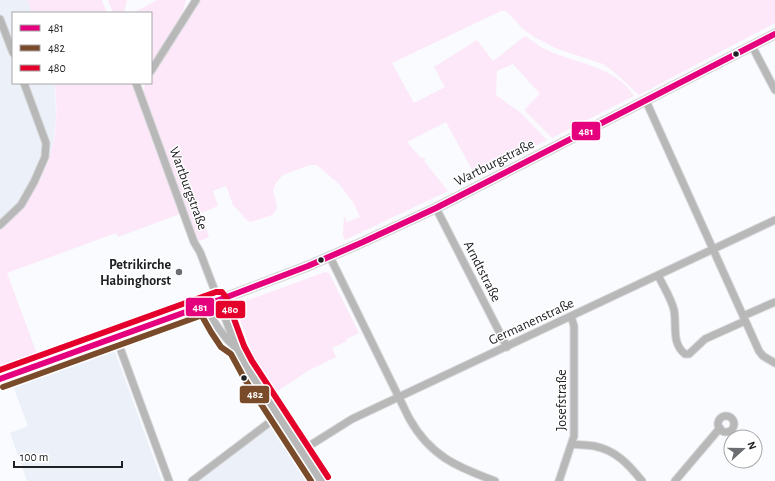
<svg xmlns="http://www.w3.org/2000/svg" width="775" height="481" font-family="'Alegreya Sans',sans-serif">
<rect width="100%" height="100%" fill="#f9fbfe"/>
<path fill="#ebf0f9" d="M0 0H27L32 13H13V83H55L56 120 51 154 37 186 22 208 0 229Z
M114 349 162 481H27L10 433 28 426 13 386Z
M273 423 312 481H197Z"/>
<path fill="#fce8f9" d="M27 0H102L107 13H32Z
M108 0H127L124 13H113Z
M157 0H186L182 17 151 68V13H133Z
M197 0H775V23L639 95 614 72 603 64 555 48 534 37 523 29 506 11H501L392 63 414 103 445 87 434 67 477 40 493 61 525 36C533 41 540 47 549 51 578 64 615 66 634 96L552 138 524 110 540 94 513 64 497 71 496 95 521 113 547 140 476 177 446 122 407 142 421 158 423 157 426 160 424 161 448 191 345 240 343 235 344 216 347 222 360 217 353 202 339 184 317 165H310L285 174 281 177 276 183 273 190 277 206 276 210 272 215 251 222 248 221 233 205 226 186 213 191 218 206 201 213 209 237 195 243 143 95 145 83H151V74Z
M55 83H133L180 214 118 237 116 233 7 273 37 354 0 368V229C33 201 54 163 56 120 57 108 56 95 55 83Z
M325 272 329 273 359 333 346 339 347 341 332 348 336 357 308 371 273 394 257 367 237 311V307L240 303Z"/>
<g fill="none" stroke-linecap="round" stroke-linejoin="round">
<defs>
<path id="minor" d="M0 19 13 53
M752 46 775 90
M151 71 196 0
M136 83 194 242 200 252 237 349 245 365 321 481
M646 101 759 351 763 356 775 363
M436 208 507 347
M0 225 21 205 34 182 45 157 46 143 24 83
M330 257 409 418C430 456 457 467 495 481
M658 275C663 286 671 298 674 310 677 325 671 343 685 354H689L705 339 745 321
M205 305C213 322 223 337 237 349
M743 316 775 302
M116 337 169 481
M718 424a8 8 0 1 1 16 0a8 8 0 1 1-16 0Z
M572 444C579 445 587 445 594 446 616 450 629 465 642 481
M301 451 352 419 775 220
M192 481 278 416
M559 481 574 436V326L571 316
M675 481 720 428"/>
<path id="major" d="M0 379 219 300 308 266 363 242 436 208 775 34"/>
</defs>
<use href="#minor" stroke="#d7d8da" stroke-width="9"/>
<use href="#major" stroke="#d7d8da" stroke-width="11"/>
<use href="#minor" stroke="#b8b8b9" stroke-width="7"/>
<use href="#major" stroke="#bababd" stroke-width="9"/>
<defs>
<path id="bus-1" d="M0 379 219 300 308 266 363 242 436 208 775 34"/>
<path id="bus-2" d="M198 309 211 332 221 347 231 354 244 378 311 481
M3 387 222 308"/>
<path id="bus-3" d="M0 370 216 292H222L226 297 244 346 252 361 328 477"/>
</defs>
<use href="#bus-1" stroke="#fff" stroke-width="9"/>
<use href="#bus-2" stroke="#fff" stroke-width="9"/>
<use href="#bus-3" stroke="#fff" stroke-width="9"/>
<use href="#bus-1" stroke="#e5007d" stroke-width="6"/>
<use href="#bus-2" stroke="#7a4b2a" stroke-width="6"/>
<use href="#bus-3" stroke="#e4002b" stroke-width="6"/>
</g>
<g fill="#202124" stroke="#fff" stroke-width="1.5">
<circle cx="736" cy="54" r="3.5"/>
<circle cx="321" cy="260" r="3.5"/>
<circle cx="244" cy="378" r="3.5"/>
</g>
<circle fill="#6c6d70" stroke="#fff" stroke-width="1.5" cx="179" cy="272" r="4"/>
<g text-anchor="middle" stroke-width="3" stroke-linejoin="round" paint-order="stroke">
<g font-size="14" fill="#202124" stroke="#fff">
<text transform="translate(494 162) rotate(-27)" y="5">Wartburgstraße</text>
<text transform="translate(189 188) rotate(70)" y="5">Wartburgstraße</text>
<text transform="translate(483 271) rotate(63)" y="5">Arndtstraße</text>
<text transform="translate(531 321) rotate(-25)" y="5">Germanenstraße</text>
<text transform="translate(561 400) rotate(-90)" y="5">Josefstraße</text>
</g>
<g font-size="14" font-weight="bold" fill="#202124" stroke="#fff" text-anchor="end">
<text x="171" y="269">Petrikirche<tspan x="171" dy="16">Habinghorst</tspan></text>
</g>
</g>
<g stroke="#fff" stroke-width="1.5">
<rect x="571" y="121" width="30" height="20" rx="4" fill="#e5007d"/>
<rect x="185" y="297" width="30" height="20" rx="4" fill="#e5007d"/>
<rect x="215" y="300" width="31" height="19" rx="4" fill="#e4002b"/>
<rect x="239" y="385" width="31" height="19" rx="4" fill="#7a4b2a"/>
</g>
<g font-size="11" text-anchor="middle" font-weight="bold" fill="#fff">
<text x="586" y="135">481</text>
<text x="200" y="311">481</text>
<text x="230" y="313">480</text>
<text x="255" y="398">482</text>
</g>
<rect x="12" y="12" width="140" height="72" fill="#ffffff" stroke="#a6a6a7"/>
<rect x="20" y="25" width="20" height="6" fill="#e5007d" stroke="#a6a6a7"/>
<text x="48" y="32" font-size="12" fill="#202124">481</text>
<rect x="20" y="45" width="20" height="6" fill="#7a4b2a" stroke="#a6a6a7"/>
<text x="48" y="52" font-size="12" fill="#202124">482</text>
<rect x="20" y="65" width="20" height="6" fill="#e4002b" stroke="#a6a6a7"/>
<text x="48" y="72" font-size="12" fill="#202124">480</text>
<g transform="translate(743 449) rotate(69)"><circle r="19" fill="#ffffff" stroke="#a6a6a7"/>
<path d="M0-3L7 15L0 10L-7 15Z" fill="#6c6d70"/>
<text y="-6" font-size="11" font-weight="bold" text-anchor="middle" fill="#202124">N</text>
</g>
<path d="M14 461v6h108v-6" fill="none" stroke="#202124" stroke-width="2"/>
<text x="20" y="461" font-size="12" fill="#202124" stroke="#ffffff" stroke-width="3" paint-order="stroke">100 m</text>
</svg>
